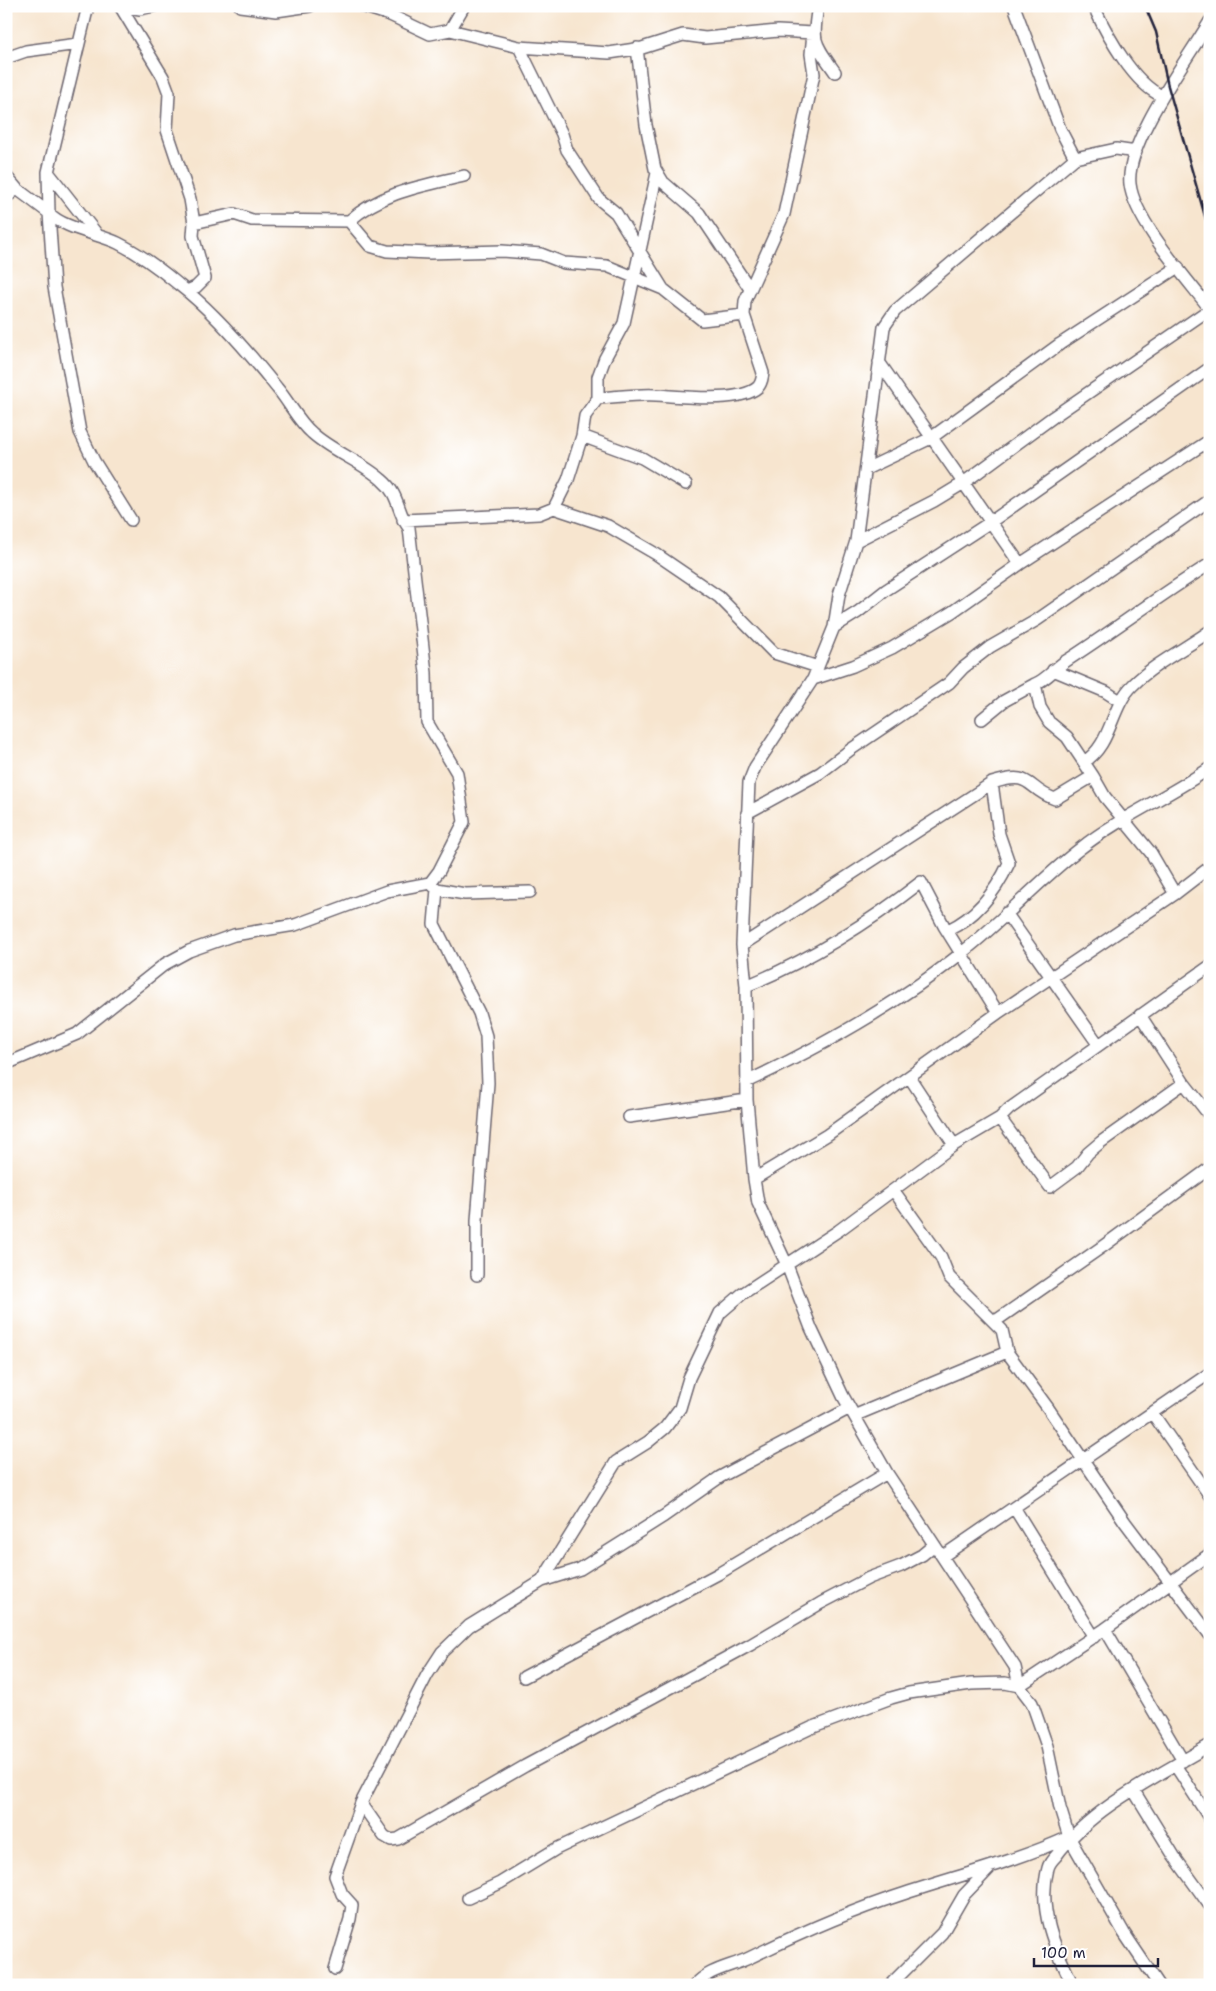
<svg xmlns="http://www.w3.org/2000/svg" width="1216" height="1991" font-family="'Shantell Sans',sans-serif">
<rect width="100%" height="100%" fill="#fff"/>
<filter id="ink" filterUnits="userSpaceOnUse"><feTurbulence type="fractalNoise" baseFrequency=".02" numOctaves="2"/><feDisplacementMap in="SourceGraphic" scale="10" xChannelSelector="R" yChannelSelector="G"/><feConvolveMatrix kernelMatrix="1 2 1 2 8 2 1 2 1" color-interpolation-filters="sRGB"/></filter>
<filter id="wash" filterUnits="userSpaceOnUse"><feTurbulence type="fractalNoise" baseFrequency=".0096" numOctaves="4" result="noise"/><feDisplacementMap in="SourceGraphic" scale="20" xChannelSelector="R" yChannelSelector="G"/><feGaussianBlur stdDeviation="1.12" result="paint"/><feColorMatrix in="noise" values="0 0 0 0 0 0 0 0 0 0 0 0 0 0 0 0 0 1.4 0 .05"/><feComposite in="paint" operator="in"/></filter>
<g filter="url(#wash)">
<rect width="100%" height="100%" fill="#f7e5cf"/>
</g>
<g filter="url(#ink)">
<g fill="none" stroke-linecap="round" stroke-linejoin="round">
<defs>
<path id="minor" d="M120 6 163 77 169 93 167 130 190 199 194 223 193 236 205 278 196 287 187 291
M123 6 140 9 154 6
M240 6 276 11 310 6
M362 6 390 15 430 34 450 30 464 6
M818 6C812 42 814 42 835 72
M1014 6 1060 129 1075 158
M1095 9C1108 37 1134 84 1162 96
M1210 21C1188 59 1125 142 1130 184 1134 220 1187 279 1210 309
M450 30 519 47 609 53 642 48 683 35 705 38 778 31 813 33 811 54 814 74 784 214 745 301 744 315 763 373C762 378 762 383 758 387 739 404 679 396 656 395 637 394 617 397 598 398L585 416 582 436 642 458 686 484
M519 47 562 134 567 150 599 199 616 213 663 289 702 320 744 315
M637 48 646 125 655 169 663 182 699 213 750 289
M6 58 26 51 78 44
M1136 152 1116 149 1075 158 895 311 884 327 856 541 839 595 834 627 813 679 755 767 749 782 742 945 746 986 747 1100 754 1179 758 1203 787 1265 811 1328 843 1396 887 1473 1015 1667 1019 1686 1032 1703 1047 1746 1060 1808 1069 1837 1124 1933 1159 1985
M48 172 96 233
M6 176 17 189 49 213 54 287 80 432 94 461 131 520
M6 197 17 189
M349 221C382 192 422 186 464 176
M194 223 234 214 252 220 349 221 370 246 387 251 429 253 502 251 541 254 564 263 607 266 663 289
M879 362 1020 564
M598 398V377L605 358 624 323 657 173
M866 469 931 438 1060 344 1178 267
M554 508 608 526 656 554 719 597 774 653 818 667
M403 520 539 514 554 508 568 480 582 436
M856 541 934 501 962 484 1053 417 1210 309
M834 627 858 612 886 590 992 521 1210 368
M1053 670 1106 692 1120 701
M813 679 853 666 892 648 952 612 1020 564 1210 440
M982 719 1004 701 1035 684
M1084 762C1112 745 1110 707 1133 685 1155 663 1185 649 1210 631
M1093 776 1105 797 1151 853 1175 894
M747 813 820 773 850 750 949 683 963 668 990 647 1037 620 1210 500
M430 883 437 889 434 924 479 1013 486 1036 488 1083 477 1220V1275
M437 889 465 894 530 892
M1006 913 1098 1044
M948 930C976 917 996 891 1009 863L999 834 992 783
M742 945 992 783C1034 770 1024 788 1055 799L1093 776 1067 737 1049 722 1040 707 1035 684C1046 680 1055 668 1066 661 1114 630 1160 595 1210 564
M746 986C810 960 866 925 921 882L944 926 998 1013
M1140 1015 1184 1083 1210 1116
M6 1064 77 1034 165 964 189 951 234 935 295 925 387 891 430 883 439 871 464 822 457 773 427 722 426 673 409 528C397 513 400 495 382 480 361 461 333 452 312 433 298 421 289 402 277 388 250 354 212 310 178 284 159 268 140 254 118 243 99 234 62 228 49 213L48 172 88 6
M910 1078 954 1145
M746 1082C823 1046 898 1004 964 951 1005 919 1039 880 1081 848 1120 817 1168 797 1210 768
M629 1117 747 1100
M1000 1118 1050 1187 1077 1167 1088 1153 1101 1142 1184 1083
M754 1179 827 1135 998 1013 1175 894 1210 867
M894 1191 941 1257 949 1277 1002 1330 1007 1352 1048 1408 1125 1522 1210 1635
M994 1322 1102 1247 1210 1168
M1153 1414 1210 1496
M856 1415 1007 1352
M1015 1509 1094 1637
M943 1556 1210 1373
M542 1581 580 1569 664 1516 720 1477 850 1408
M1105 1629 1210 1554
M524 1677 718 1574 887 1473
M1175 1765 1210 1819
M1134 1791 1174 1856 1210 1906
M361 1803 384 1836 391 1840 398 1839 525 1766 750 1645 821 1603 869 1578 901 1566 922 1555 934 1545
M468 1898 500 1883 556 1849 811 1728 891 1698 909 1693 971 1684 1005 1683 1019 1686 1105 1629 1183 1761
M335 1969 350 1919 352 1905 342 1894 335 1876 361 1803 427 1675 442 1652 469 1626 542 1581 616 1462 648 1442 665 1428 680 1408 689 1378 720 1313 742 1294 838 1231 954 1145 1000 1118 1009 1109 1210 966
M695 1985C709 1969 730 1967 749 1958 798 1934 847 1912 900 1895 957 1876 1014 1862 1069 1837
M890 1985 942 1933 964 1895 989 1869
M1073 1985C1055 1949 1037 1909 1048 1868 1049 1864 1053 1859 1056 1856 1092 1807 1158 1776 1210 1745"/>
</defs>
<use href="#minor" stroke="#6d666f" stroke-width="14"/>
<use href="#minor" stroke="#fff" stroke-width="11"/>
<path stroke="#22223b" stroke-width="2.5" d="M1145 6 1156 32 1168 86 1210 234"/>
</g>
</g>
<rect width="1216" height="1991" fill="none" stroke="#fff" stroke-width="25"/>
<path d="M1034 1958v8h124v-8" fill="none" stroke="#22223b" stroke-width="2.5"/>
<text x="1041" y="1958" font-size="15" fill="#22223b" stroke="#ffffff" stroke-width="4" paint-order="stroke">100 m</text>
</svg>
